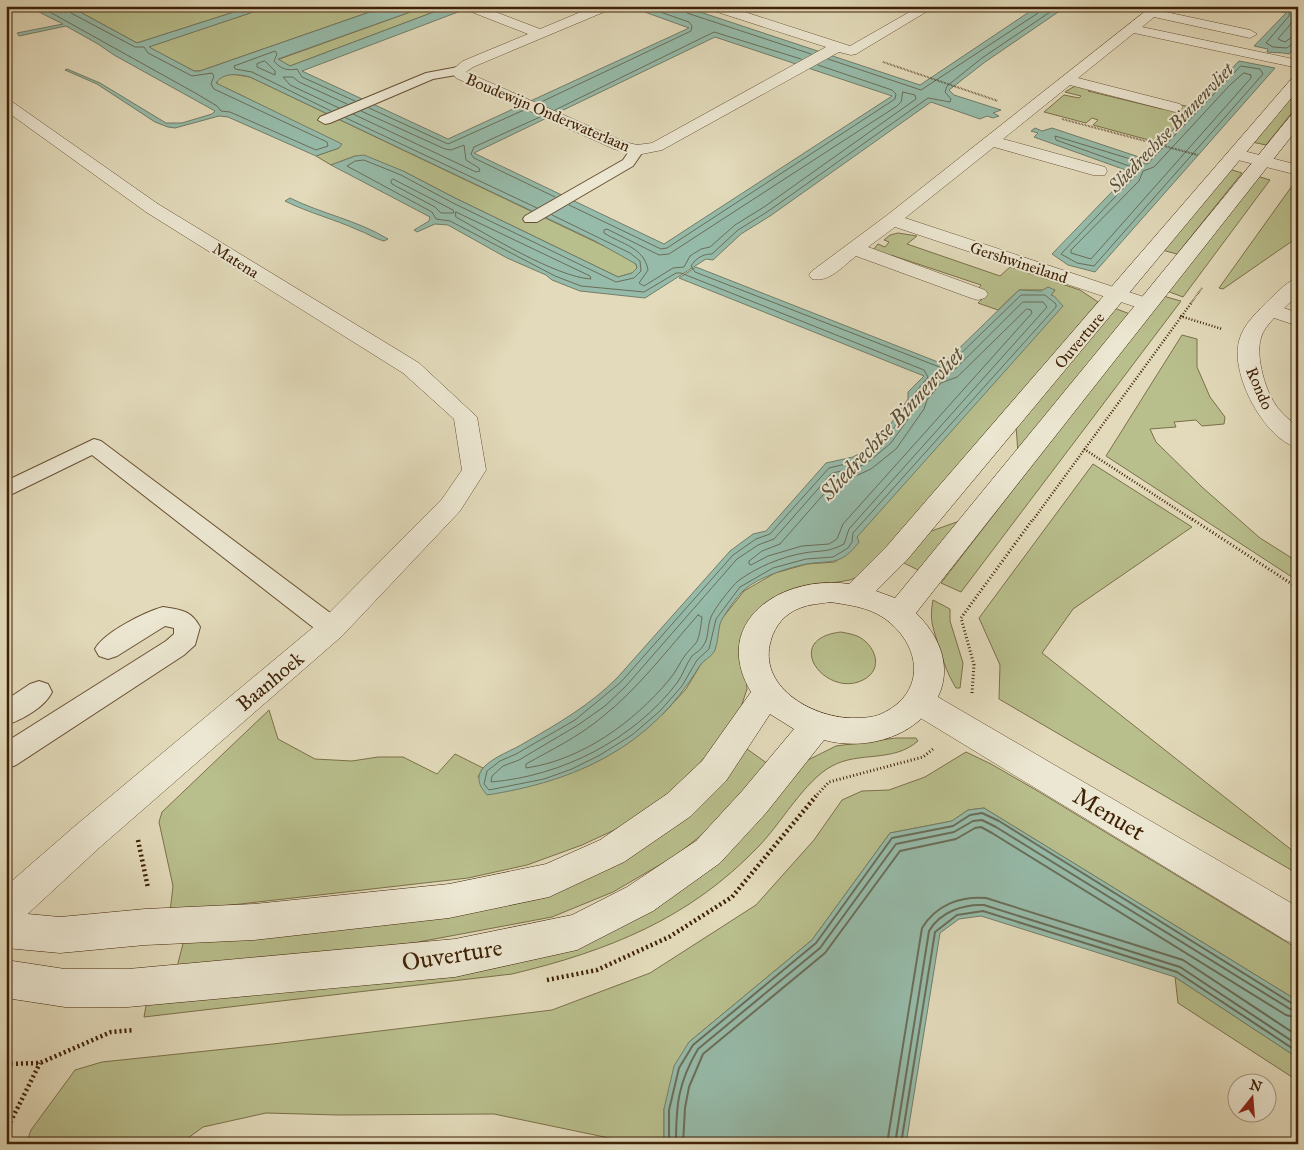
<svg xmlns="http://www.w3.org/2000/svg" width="1304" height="1150" font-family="'IM FELL Great Primer',serif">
<rect width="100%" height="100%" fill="#e2daba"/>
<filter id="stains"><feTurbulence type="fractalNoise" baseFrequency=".004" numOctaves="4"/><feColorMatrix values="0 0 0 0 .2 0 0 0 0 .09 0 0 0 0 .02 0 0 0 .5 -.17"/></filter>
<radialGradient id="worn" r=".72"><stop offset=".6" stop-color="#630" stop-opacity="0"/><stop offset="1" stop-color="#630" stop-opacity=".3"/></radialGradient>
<path fill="#b8be8c" stroke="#7c7049" d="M69 6H253L137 43Z
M271 6H387L200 71H194L148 47Z
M427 6 447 7 290 66 277 60Z
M232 74 250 77 627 257 636 264 637 269 632 273 618 277 455 198 403 171 355 156 331 165 316 156 339 148 241 95 217 85V80L225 75Z
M1075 86 1091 89 1088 91 1162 109C1172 102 1183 105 1194 108L1160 143 1093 125 1098 120 1092 118 1086 123 1044 112 1064 95 1079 98 1081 96 1065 92Z
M1298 87V105L1266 145 1252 142Z
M1229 169 1242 173 1177 254 1162 250Z
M1257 176 1270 180 1183 297 1167 291Z
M1292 186 1298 188V237L1223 289 1219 288Z
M898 233 917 236 907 244 1000 276 1010 267 1080 290 1098 302 874 566 864 574 850 580 820 585 743 648 747 689 741 707 706 756 681 784 652 806 623 826 582 845 527 865 468 878 170 912 173 886 159 822 162 812 269 710 278 739 315 759 352 761 378 757H403L437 774 455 754 483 768 478 777 663 714 686 689 701 664 714 651 720 621 744 591 775 573 807 564 835 562 859 542 856 537 1055 290H1019L998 310 978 303 987 294 977 290 981 285 891 255 887 258 873 250 878 244 885 247 889 242 884 240 890 235Z
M1163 296 1181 301 961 592 941 583Z
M1114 308 1130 314 1018 453 1016 426Z
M1182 335 1197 339V367L1210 397 1225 417 1224 424 1202 426 1196 420 1174 422 1176 427 1150 429 1156 442 1203 488 1260 538 1298 562V581L1106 456Z
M1093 464 1192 527 1073 609 1042 653 1298 855V874L999 699 1000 665 979 618Z
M965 519 922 572 902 562 926 533Z
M933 600 950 609V621L963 663 960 688H956C947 673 944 663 939 647 933 627 929 621 933 600Z
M841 632C846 633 852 634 857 636 875 644 885 669 863 680 826 699 780 639 841 632Z
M896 738H916L918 741C893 763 859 751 832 766 805 780 780 825 758 847 689 919 608 951 512 974L144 1017 147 1000 573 943 806 761 836 746Z
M747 749 768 764 713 826 675 856 613 892 552 917 413 943 177 967 185 936 502 902Z
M966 752 991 764 1036 790 1298 949V1001L984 808 968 810 952 821 890 833 812 940 689 1042 664 1109V1144H638L494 1114 338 1115 266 1113 203 1127 180 1144H26L31 1130 75 1070 102 1062 273 1044 552 1010 650 973 756 905 814 840 842 800 862 791 889 790 925 777Z
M1175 977 1298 1058V1081L1178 1003Z"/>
<path fill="#96bbaa" stroke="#737d68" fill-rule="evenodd" d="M27 6H69L137 43 253 6H271L149 47 194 71H200L387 6H427L278 59 290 66 447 7 458 12 302 71 448 139 689 28 628 6H682L920 85 1038 6H1067L985 62 949 90 954 95 1001 110 993 113 999 116 993 118 987 116 980 119 931 102 770 216 741 234 713 260 706 259 645 298 580 291 552 280 546 275 507 258 448 225 435 224 417 232 414 230 429 221 430 217 331 165 355 156 364 155 403 171 455 198 618 277 632 273 637 268 636 264 595 241 250 77C239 74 223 72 216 83L342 144 339 148 316 156 228 117 219 116 175 128 168 127 155 122 97 84 65 70 67 69 100 83 166 123H182L212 114 215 111 114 55 98 44 66 26 19 36 17 33 63 24ZM715 37 892 96 664 244 474 153Z
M1264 6H1298V45L1289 54C1281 52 1275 53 1267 52L1268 49 1254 46 1286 13Z
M1239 61 1275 68 1095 272 1068 265 1052 254 1131 172 1034 137 1038 133 1031 131 1035 128 1042 131 1052 128 1145 159Z
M290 198C322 214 357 220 388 239L384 241C375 239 367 233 358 230 334 219 309 213 285 201Z
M696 267 943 364 1019 290 1041 291 1048 287 1055 290 1051 295 1054 296 1063 306 857 537 859 542C841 566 832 560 806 564 787 568 759 577 744 590 738 595 722 617 720 624 718 632 718 642 715 650 712 657 703 660 699 667 650 747 577 781 487 795 480 787 475 778 483 768 494 756 512 751 526 742 559 723 590 705 617 678L730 551 753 534 766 531 826 463 853 457 862 452 883 435 908 399V392L924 376 679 278Z
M984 808 1298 1001V1058L1175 977 981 916 959 919 940 933 906 1144H664V1109L674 1066 689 1042 812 940 890 833 952 821 968 810Z"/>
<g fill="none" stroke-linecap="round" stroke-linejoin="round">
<path stroke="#6a6e58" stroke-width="1" d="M39 6 197 94 217 106 221 111 230 112 316 150 328 146 327 142 214 89 211 84 214 76 212 73 192 76 148 53 144 47H135L71 13 68 6
M684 6 687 13 811 54
M1281 6 1289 10V16L1266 43 1273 47 1287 48 1293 43 1298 42
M1294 6C1298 21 1286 28 1278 39L1285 42 1292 37 1298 36
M828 59 921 90 1038 13 1040 6
M265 61 275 71V75L257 67V64Z
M1241 66 1260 69 1263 74 1094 266 1077 263 1061 254 1134 177 1136 172 1132 167 1056 140 1055 136 1147 164Z
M1244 73 1251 75V78L1091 259 1071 253V250L1139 181 1143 171 1154 167 1229 86Z
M903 92 915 95 916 99 764 207 735 225 710 247 701 249 690 256 684 267 673 268 644 286 639 283 648 270C644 247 621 244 604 233V230L607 229 659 255 669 254 897 106 901 102Z
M539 103 691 31 692 26 689 22 643 6
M339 108 290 85 283 77H293L299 82 347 104
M369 108 448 144 524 110
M555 110 714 32 801 59
M331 111 252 72 235 69 234 66 275 51 277 54 274 61C280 69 288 71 297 69L302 77 355 101
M353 114 476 172 480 171 479 168 466 160 464 145 451 150 445 149 361 111
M540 117 474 147 471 154 474 158 555 197
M346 118 537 208
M393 179 453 210 454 213H441L435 207 392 184 391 181Z
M569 205 661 249 667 248 895 99 896 94 892 90 818 65
M456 212 590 276 591 279C556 277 488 235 456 217Z
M552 215 630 253 640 261 641 271 634 278 616 282 453 203 401 175 364 160 355 161 347 166 432 212 436 219 450 221 555 276 581 286 644 292 676 273H681L924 370 928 377 914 394 913 402 886 439 865 457 854 462 829 468 770 534 756 539 733 555 621 682 575 720 516 754 500 761 487 771 484 784 489 790 544 779 572 769 600 755 632 735 660 711 682 686 697 660 709 649 716 619 740 587 773 568 806 559 833 557 848 548 852 542 853 533 1056 307V304L1045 295H1021L947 367 942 368 695 272 691 266C696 258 703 254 712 254L738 230 767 212 928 98 950 102 951 99 945 92 947 86 982 58 1059 6
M1023 302H1043L1047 307 849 529 844 544C827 553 821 550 804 553 781 557 757 567 738 581 732 586 714 609 711 617 707 626 709 639 703 646 701 650 695 653 692 656 686 664 683 675 677 683 633 740 562 776 491 782L492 776 503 766 519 760 578 725 605 706 626 686 737 559 758 545 774 539 832 473 856 468 867 463 891 443 918 405 920 396 932 383 935 374 945 375 952 372Z
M1027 309 1031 310 1032 313 843 524 837 539 829 544 802 546 768 556 751 565 749 564V561L762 551 780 544 836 480 858 475 871 469 896 449 924 409 927 400 941 383 957 377Z
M698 615 702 617C701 624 700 637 696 643 693 647 689 650 686 654 680 662 676 672 669 680 634 722 582 760 526 768V764C551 750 578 737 601 718 638 689 667 650 698 615Z"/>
<path stroke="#6a6e58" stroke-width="2" d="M669 1144V1110L679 1068 693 1045 816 943 892 838 953 826 970 815 982 813 999 821 1293 1004H1298
M676 1144C676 1105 678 1083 698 1049L820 948 896 844 954 832 973 821 982 820 996 827 1290 1009 1298 1011
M683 1144 685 1108 689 1087 703 1054 825 953 900 851 956 839 975 828 981 827 992 833 1286 1015 1298 1018
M887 1144 922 928C936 905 960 896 986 898L1183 960 1298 1036
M895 1144 929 931C940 912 963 904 984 905L1180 967 1298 1045
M901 1144 935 932 957 915 983 911 1177 972 1298 1052"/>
<defs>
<path id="lane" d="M458 67 462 68 464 71 462 74 433 79 330 123 325 124 318 120 320 117 426 73Z
M637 146 642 147 644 150 633 166 537 222H525L523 219 525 216 623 160 632 147Z
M94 439 101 441 341 621 344 628 341 635 332 638 323 635 92 455 6 497V481Z
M163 607C181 610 191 610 200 627L195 645 184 655 16 765 6 769V742L166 641 174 634V628L165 626 117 656 108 659 99 656 95 649C104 632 145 612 163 607Z
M39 681 48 684 52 692C45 707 22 720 6 725V700L30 684Z"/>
<path id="street" d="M462 6H480L540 29 595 6H613L611 9 473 67 466 72 625 142 637 145 652 143 826 47 708 9 706 6H726L850 46 920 6H936L856 54 851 55 839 52 662 150 637 155 614 149 456 78 451 71 463 61 528 34 464 9Z
M1152 6H1166L1161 11 1250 30 1257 34 1250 38 1154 17 1142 27 1298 60V68L1134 33 1078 78 1180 104 1183 107 1180 110 1175 112 1070 85 1003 139 1105 167 1107 171 1105 175H1093L994 147 905 218 1153 300 1156 304 1153 308 1146 310 1139 308 895 227 868 247 985 290 988 294 985 298 978 300 971 298 856 256C843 266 829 283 812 279L809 275 812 271 886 216Z
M6 99 11 101 158 204 419 363 477 417 486 470 460 511 342 636 99 848 19 922 6 927V886L75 826 322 620 442 499 462 470 454 419 403 373 146 212 6 111Z
M1236 149 1298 165V175L1230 158 1228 154 1230 150Z
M1298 278V295L1284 308 1298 313V326L1274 318C1269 324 1263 330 1261 338 1255 356 1266 394 1278 408 1283 415 1291 421 1298 427V448C1264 439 1230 374 1239 341 1243 324 1259 310 1271 298 1279 291 1287 281 1298 278Z
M920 689 931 693 1298 907V945L1285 940 909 711 905 702 909 693Z"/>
<path id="secondary" d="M1298 76V90L907 560 876 591 895 598 1292 114 1298 112V128L916 613C989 685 906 762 824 740L766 813 720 863 653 911 577 950 455 977 128 1007H65L6 998V960L65 969H128L455 939 572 915 627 887 696 841 742 791 794 729 770 714 726 781 691 816 624 862 549 897 449 918 254 940 145 945 60 953 6 948V912L60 917 145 909 254 904 449 884 546 864 600 840 667 794 702 761 751 692C709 621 783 574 849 584L887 546 1293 77ZM830 602C849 605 868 607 884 618 922 645 927 693 881 714 872 718 860 718 851 718 811 717 757 686 771 640 775 625 786 613 800 608 809 604 820 604 830 602Z"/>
</defs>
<use href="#lane" stroke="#684f33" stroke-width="2"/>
<use href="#street" stroke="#684f33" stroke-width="1"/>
<use href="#secondary" stroke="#3f2106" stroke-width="1"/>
<path stroke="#3f2106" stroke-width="2" stroke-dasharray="0.5 1" stroke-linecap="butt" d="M883 62 998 101
M1062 119 1198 155
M1191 303 1202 288"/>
<path stroke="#3f2106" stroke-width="2.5" stroke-dasharray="1 2" stroke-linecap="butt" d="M1180 316 1222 329
M1084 449 1193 520
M1033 520 1192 302"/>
<path stroke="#3f2106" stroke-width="3" stroke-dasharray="1 2.5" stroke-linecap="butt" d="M1192 519 1298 588
M972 693 974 665 961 618 1033 519
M815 797 829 782 923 757 933 749"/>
<path stroke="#3f2106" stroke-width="4.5" stroke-dasharray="2 3" stroke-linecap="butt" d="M138 840 148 888
M547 980 597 970 669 937 732 897 816 796
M6 1064 40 1063 111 1032 134 1030
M6 1131 40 1063"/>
<use href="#lane" fill="#ece7d2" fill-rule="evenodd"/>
<use href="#street" fill="#ece7d2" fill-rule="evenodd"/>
<use href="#secondary" fill="#ece7d2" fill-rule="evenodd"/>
</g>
<g text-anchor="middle" stroke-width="4" stroke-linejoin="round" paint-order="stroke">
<g font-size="16" fill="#3f2106" stroke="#ece7d2">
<text transform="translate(548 112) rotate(23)" y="6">Boudewijn Onderwaterlaan</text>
<text transform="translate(236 260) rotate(32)" y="6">Matena</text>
<text transform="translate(1019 262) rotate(18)" y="6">Gershwineiland</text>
<text transform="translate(1079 340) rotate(-50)" y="6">Ouverture</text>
<text transform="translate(1260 388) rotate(67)" y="6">Rondo</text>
</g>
<g font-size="18" font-style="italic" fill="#594f37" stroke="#ece7d2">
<text transform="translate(1171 128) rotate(-46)" y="6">Sliedrechtse Binnenvliet</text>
</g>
<g font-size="20" fill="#3f2106" stroke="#ece7d2">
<text transform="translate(270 681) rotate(-40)" y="7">Baanhoek</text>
</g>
<g font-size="21" font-style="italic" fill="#594f37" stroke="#ece7d2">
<text transform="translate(892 424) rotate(-47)" y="7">Sliedrechtse Binnenvliet</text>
</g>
<g font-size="24" fill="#3f2106" stroke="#ece7d2">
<text transform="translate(1109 814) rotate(31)" y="8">Menuet</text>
<text transform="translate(452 955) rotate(-9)" y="8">Ouverture</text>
</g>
</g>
<rect width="1304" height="1150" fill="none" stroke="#e2daba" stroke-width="25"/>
<rect x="8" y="8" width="1289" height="1135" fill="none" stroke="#3f2106" stroke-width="2.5"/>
<rect x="12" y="12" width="1279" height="1125" fill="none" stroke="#3f2106"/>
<g transform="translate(1252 1098) rotate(17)"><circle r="24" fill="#ece7d2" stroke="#a79880"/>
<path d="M0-4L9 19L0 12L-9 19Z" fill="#8f2418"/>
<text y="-8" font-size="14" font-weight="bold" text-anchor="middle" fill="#3f2106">N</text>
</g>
<rect width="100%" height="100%" filter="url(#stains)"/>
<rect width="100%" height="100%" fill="url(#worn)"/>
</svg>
